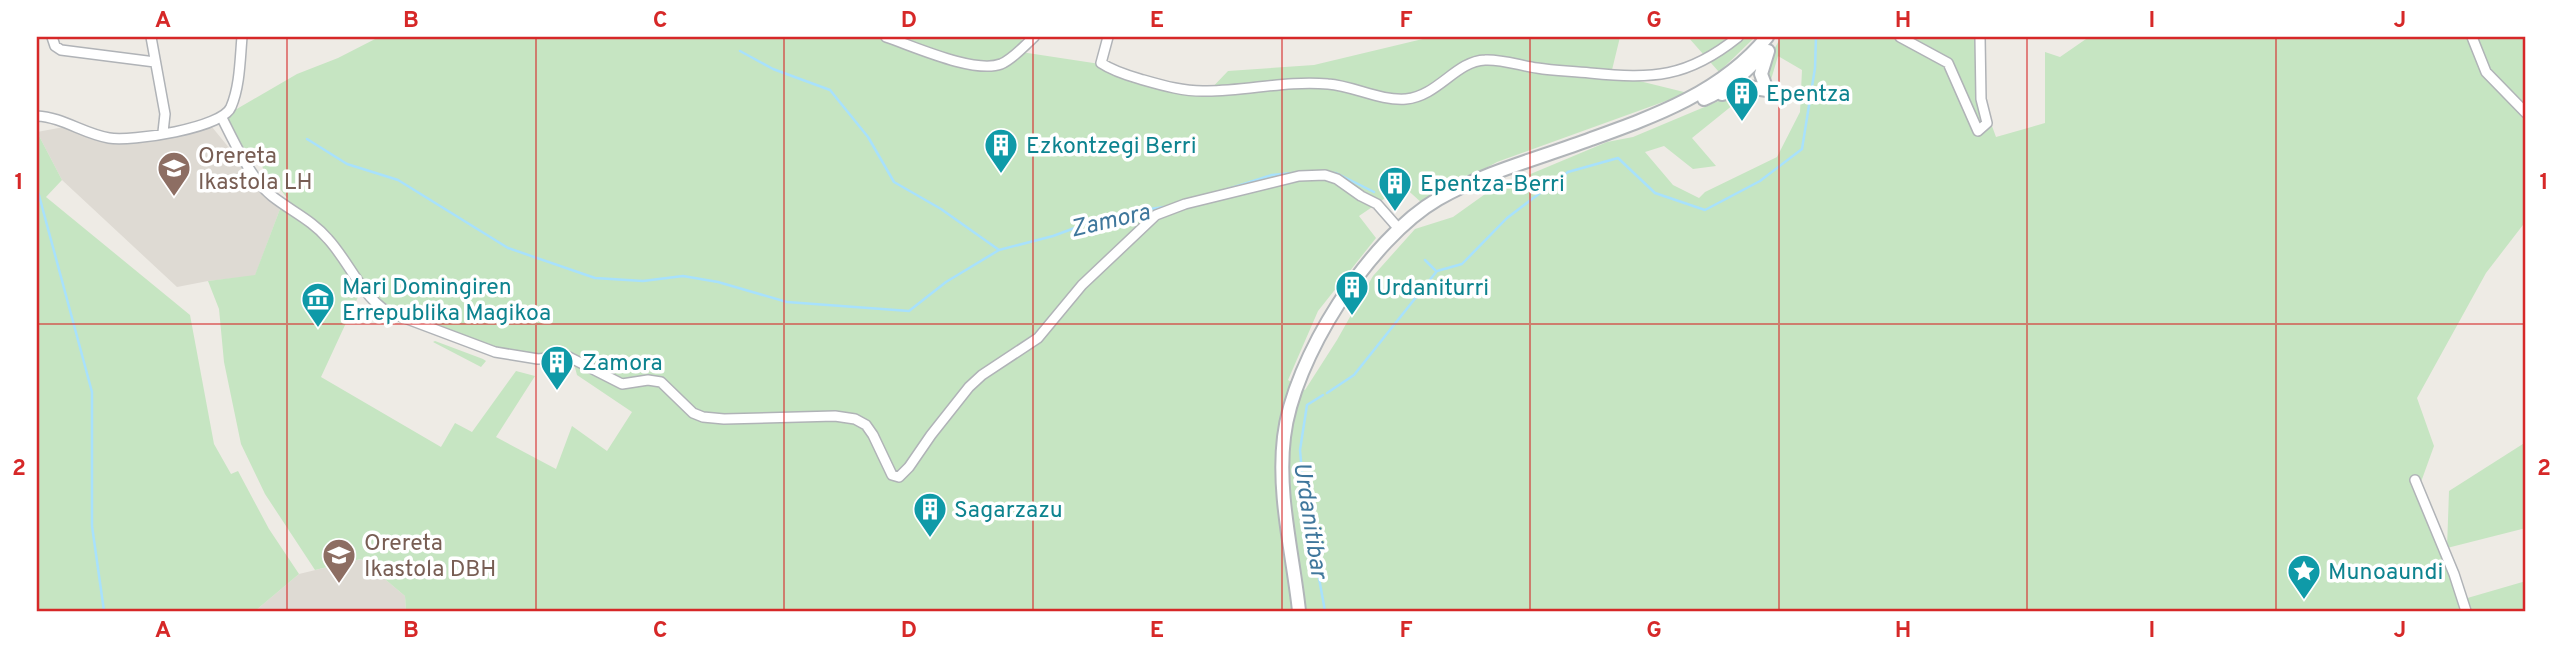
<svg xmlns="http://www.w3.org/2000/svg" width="2563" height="648" font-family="Overpass,sans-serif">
<rect width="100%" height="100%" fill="#eeebe5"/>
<path fill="#dedad3" d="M64 127 91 139 118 144 212 127 239 160 254 187 280 209 255 276 208 281 177 287 62 180 37 132Z
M361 559 405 596 406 611H255L299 574Z"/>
<path fill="#c6e5c2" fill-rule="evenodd" d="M379 37H1022L1021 52 1100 64 1206 94 1228 71 1314 65 1431 37H1620L1611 74 1688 93 1497 162 1422 203 1403 186 1359 216 1376 238 1318 311 1288 380 1305 390 1337 340 1373 276 1415 229 1453 217 1488 192 1607 142 1633 137 1733 95 1749 92 1692 138 1716 166 1693 169 1664 146 1645 152 1673 185 1699 198 1705 192 1777 157 1800 112 1802 70 1778 56 1770 83 1765 75 1768 60 1781 37H1980L1986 110 1996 137 2045 123V52L2060 57 2086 39 2083 37H2526V221L2486 273 2417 398 2434 446 2417 493 2464 599 2526 581V611H406L405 596 361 559 315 570 265 494 241 444 224 362 219 309 208 281 255 275 280 209 288 199 247 148 240 153 223 117 297 74 338 58ZM364 284 377 299 389 307 497 347 536 355 571 353 577 375 632 412 607 451 572 426 556 469 496 437 535 376 516 371 472 432 455 423 441 447 321 377Z
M1688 37H1755L1719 72Z
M37 132 62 180 46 197 190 315 214 444 231 474 238 471 269 529 299 574 255 611H37Z
M435 341 483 359 486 361 481 367 433 342Z
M2526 442V528L2447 548 2449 491Z"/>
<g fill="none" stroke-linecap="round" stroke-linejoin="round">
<path stroke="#a8e1fc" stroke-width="2.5" d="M740 51 773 69 830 90 868 137 894 182 941 209 999 250
M307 139 347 164 398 180 508 248 595 278 643 281 683 276 718 282 787 302 909 311 946 282 999 250 1053 236 1110 215 1164 207
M1331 173H1336L1374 192
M37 188 92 392V526L104 611
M1228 189 1272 175 1293 173
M1425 260 1435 270
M1327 393 1354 375 1437 271 1462 264 1507 218 1568 172 1618 158 1655 193 1705 210 1760 181 1802 149 1815 68 1816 37
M1323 395 1307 405 1300 450 1304 496 1325 611"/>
<defs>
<path id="street" d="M52 37 55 46 61 50 155 62
M151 37 165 114 163 132
M886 37C913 46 974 74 1001 64 1013 59 1024 46 1034 37
M1108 37 1101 63C1113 71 1126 75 1140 79 1161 85 1184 92 1207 91 1247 91 1288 80 1328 84 1354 86 1380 101 1406 99 1438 96 1456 61 1485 60 1502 59 1521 66 1537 68 1555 71 1572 71 1590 73 1653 79 1687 78 1738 37
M1900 37 1948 63 1978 131 1987 123 1981 99 1980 37
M2472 37 2486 72 2526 113
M37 116C62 117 84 134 109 138 131 142 223 128 231 107 240 86 240 59 242 37
M222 118C234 142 251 179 272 196 291 211 312 220 328 239 349 262 360 293 386 311L495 352 538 359 567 356 622 384 648 380 661 382 693 413 703 417 724 419 835 416 855 419 866 425 873 435 892 475 899 477 909 467 931 435 969 387 982 375 1038 338 1082 285 1156 215 1185 204 1299 176 1325 175 1337 179 1361 196 1377 204 1399 229
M2415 480 2454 574 2466 611"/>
<path id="secondary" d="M1767 90 1761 74 1768 51
M1722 94 1748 87 1767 90
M1704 99C1728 89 1746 72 1763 53
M1299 611C1293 554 1277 495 1284 437 1293 359 1369 239 1438 199 1485 172 1540 158 1591 139 1655 116 1722 92 1767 37"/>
</defs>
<use href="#street" stroke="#b0b3b7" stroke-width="12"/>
<use href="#secondary" stroke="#b1b5b9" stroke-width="16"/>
<use href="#street" stroke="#fff" stroke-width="9"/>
<use href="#secondary" stroke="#fff" stroke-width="12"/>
</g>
<path fill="none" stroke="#d62828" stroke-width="2" stroke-opacity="0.55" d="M287 37V611M536 37V611M784 37V611M1033 37V611M1282 37V611M1530 37V611M1779 37V611M2027 37V611M2276 37V611M37 324H2526"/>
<defs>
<symbol id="building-pin" viewBox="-11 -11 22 30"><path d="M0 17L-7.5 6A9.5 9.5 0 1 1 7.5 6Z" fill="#0f9aa8" stroke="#fff"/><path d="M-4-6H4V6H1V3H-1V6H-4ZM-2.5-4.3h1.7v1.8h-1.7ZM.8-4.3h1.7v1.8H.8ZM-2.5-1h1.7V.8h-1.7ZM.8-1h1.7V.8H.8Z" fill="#fff"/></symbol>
<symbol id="school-pin" viewBox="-11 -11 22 30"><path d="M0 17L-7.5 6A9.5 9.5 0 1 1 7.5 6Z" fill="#8d6e63" stroke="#fff"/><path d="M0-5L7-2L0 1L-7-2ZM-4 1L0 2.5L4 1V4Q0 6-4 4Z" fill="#fff"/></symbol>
<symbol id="museum-pin" viewBox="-11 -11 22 30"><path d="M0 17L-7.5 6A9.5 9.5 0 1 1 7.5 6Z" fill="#0f9aa8" stroke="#fff"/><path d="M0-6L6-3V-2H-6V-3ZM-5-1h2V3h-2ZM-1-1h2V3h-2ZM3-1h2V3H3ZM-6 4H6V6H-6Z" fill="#fff"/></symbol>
<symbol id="sight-pin" viewBox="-11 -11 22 30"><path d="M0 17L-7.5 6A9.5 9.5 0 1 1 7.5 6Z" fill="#0f9aa8" stroke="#fff"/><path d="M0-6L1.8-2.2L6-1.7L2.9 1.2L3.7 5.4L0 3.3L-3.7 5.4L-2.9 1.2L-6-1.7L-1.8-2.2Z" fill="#fff"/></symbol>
</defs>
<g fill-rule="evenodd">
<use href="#building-pin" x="1723" y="74" width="38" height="52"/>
<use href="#building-pin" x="982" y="126" width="38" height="52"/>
<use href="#school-pin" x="155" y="149" width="38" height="52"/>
<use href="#building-pin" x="1376" y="164" width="38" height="52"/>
<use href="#building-pin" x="1333" y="268" width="38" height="52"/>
<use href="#museum-pin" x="299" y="280" width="38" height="52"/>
<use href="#building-pin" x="538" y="343" width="38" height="52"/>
<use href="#building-pin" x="911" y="490" width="38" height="52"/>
<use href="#school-pin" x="320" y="536" width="38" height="52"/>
<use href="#sight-pin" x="2285" y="552" width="38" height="52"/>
</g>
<g text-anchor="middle" stroke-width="7" stroke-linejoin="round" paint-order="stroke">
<g font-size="23" fill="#0d838f" stroke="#fff" text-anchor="start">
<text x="1766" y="101">Epentza</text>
<text x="1026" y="153">Ezkontzegi Berri</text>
<text x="1420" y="191">Epentza-Berri</text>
<text x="342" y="294">Mari Domingiren<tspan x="342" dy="26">Errepublika Magikoa</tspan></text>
<text x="1376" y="295">Urdaniturri</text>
<text x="582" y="370">Zamora</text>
<text x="954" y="517">Sagarzazu</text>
<text x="2328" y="579">Munoaundi</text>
</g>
<g font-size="23" fill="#785e54" stroke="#fff" text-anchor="start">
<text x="198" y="163">Orereta<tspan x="198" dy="26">Ikastola LH</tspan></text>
<text x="364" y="550">Orereta<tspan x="364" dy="26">Ikastola DBH</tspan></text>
</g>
<g font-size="24" font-style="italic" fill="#3f779c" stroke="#fff">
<text transform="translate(1110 220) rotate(-13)" y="8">Zamora</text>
<text transform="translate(1311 520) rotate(81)" y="8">Urdanitibar</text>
</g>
</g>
<rect width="2563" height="648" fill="none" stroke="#ffffff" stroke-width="77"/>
<rect x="38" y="38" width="2486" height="572" fill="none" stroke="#d62828" stroke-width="2.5"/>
<g font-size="23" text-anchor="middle" font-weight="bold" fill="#d62828">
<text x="163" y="27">A</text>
<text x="411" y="27">B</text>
<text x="660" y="27">C</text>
<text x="909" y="27">D</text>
<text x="1157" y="27">E</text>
<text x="1406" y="27">F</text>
<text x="1654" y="27">G</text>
<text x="1903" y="27">H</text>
<text x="2152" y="27">I</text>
<text x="2400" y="27">J</text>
<text x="19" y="189">1</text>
<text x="2544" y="189">1</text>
<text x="19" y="475">2</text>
<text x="2544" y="475">2</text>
<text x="163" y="637">A</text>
<text x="411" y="637">B</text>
<text x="660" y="637">C</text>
<text x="909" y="637">D</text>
<text x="1157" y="637">E</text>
<text x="1406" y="637">F</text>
<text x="1654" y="637">G</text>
<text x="1903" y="637">H</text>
<text x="2152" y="637">I</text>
<text x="2400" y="637">J</text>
</g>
</svg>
